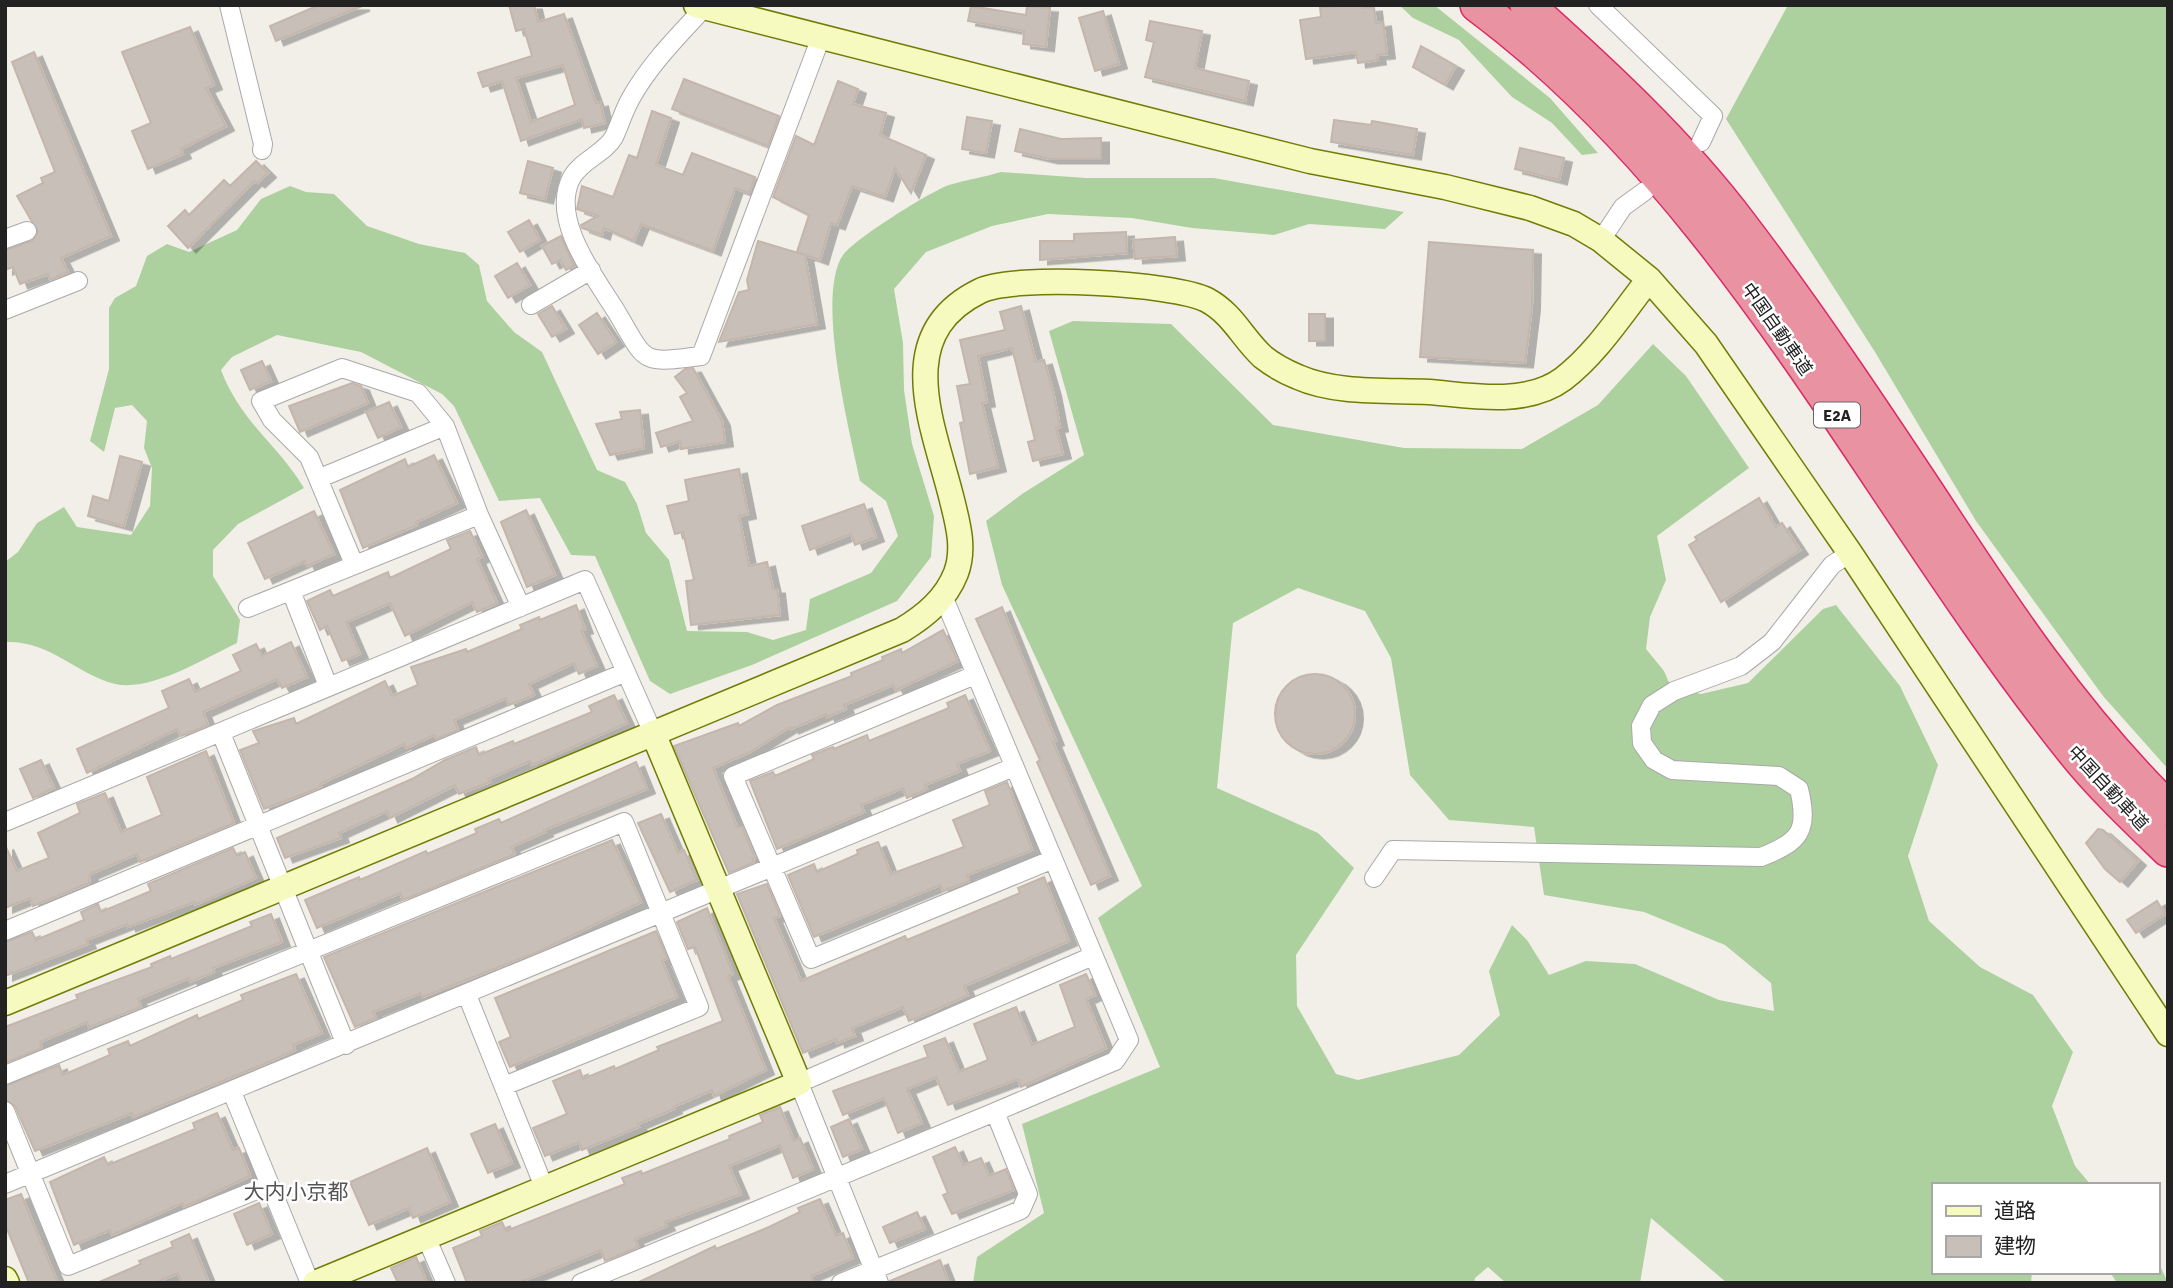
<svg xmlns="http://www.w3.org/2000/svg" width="2173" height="1288" font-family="Signika,'Noto Sans JP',sans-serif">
<defs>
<filter id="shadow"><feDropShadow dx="8" dy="4.5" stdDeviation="0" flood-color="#0004"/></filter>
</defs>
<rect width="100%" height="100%" fill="#f2efe9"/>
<path fill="#add19e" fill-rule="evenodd" d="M1399 5H1434L1550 98 1598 153 1582 155 1552 123 1512 97 1459 40 1413 18Z
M1788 5H2168V769L2103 696 1976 521 1875 352 1726 119Z
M1001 172 1086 178H1214L1404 212 1385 229 1309 224 1274 235 1192 228 1132 218 1048 214 992 226 926 252 894 289 903 343 904 390 912 444 934 516 931 557 897 601 752 665 670 694 650 681 595 556 571 555 540 498 499 501 454 406 442 394 361 352 277 335 232 357 221 370C242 424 276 442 304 488L238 524 213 550V576L240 620 237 643C205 658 151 692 115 684 76 674 50 640 5 642V562L18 552 37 523 64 507 77 527 131 535 150 506 152 468 144 448 147 421 132 405 115 408 104 452 90 441 109 369V308L115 298 136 286 147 256 167 244 189 252 237 230 261 199 290 186 306 192 334 194 367 226 419 244 465 253 479 265 487 301 514 332 542 352 597 470 625 482 637 504 646 533 669 560 687 631 747 632 773 640 806 630 810 599 871 573 898 536 886 501 860 481C850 433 815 296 843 255 853 240 931 191 949 185 966 180 984 177 1001 172Z
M1073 321 1171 324 1273 425 1404 448 1522 449 1598 405 1653 344 1686 376 1749 468 1657 536 1666 580 1650 617 1646 649 1664 671 1671 687 1701 694 1748 683 1823 609 1836 605 1900 686 1938 765 1908 856 1929 921 1980 967 2033 995 2073 1052 2052 1106 2075 1166 2091 1185H1933V1272H2032L2031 1283H1727L1651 1218 1640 1283H1506L1488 1267 1475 1278 1474 1283H973L977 1257 1044 1213 1022 1124 1160 1067 1098 918 1142 886 1002 585 986 521 1022 494 1084 455 1049 331ZM1298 588 1365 611 1391 658 1410 775 1449 820 1534 827 1544 895 1644 912 1725 945 1771 983 1774 1011 1719 1000 1635 964 1586 961 1549 975 1527 940 1512 925 1489 971 1500 1015 1459 1055 1358 1080 1336 1074 1297 1006 1296 955 1354 868 1318 833 1217 788 1233 623Z
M2157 1259 2168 1283H2117L2110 1272H2157Z"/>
<path fill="#c7bfb8" stroke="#c4b6ab" stroke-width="2" fill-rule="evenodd" filter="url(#shadow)" d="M319 5 362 6 276 41 270 26Z
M509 5H534L538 22 564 14 596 103 600 102 605 123 584 128 582 119 521 141 502 81 483 87 478 73 532 56 524 29 516 31ZM563 65 575 105 531 122 516 78Z
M1363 5V8L1374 7 1376 23 1383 22 1387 54 1377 55 1378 60 1358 63 1356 52 1306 59 1300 20 1321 17 1320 7Z
M971 6 1026 15 1027 6 1050 8 1046 47 1023 44 1024 31 968 21Z
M1103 11 1119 64 1095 71 1079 18Z
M1150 21 1202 31 1195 68 1249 81 1245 101 1145 77 1154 42 1146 40Z
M190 27 214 85 206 88 226 126 181 149 183 154 148 169 132 131 151 123 122 52Z
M1421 46 1456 66 1445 85 1413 67Z
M34 52 111 236 61 258 68 272 50 280 48 274 20 284 13 267 5 270V250L32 241 38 232 17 196 43 183 41 178 55 172 12 62Z
M684 79 779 116 768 146 672 109Z
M838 81 858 89 853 104 886 113 880 135 926 155 911 193 895 168 885 197 852 186 837 225 831 223 820 260 797 252 809 215 773 197 796 136 814 145Z
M652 111 671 118 656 165 683 175 692 153 755 177 749 193 735 188 713 251 641 224 634 241 604 228 602 235 582 228 581 225 598 216 577 209 582 186 613 197 629 155 637 158Z
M967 117 992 121 986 153 962 149Z
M1334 120 1371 125 1372 121 1417 129 1413 155 1331 142Z
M1020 129 1061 139 1101 138V159H1050L1015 151Z
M1520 148 1564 158 1559 180 1515 169Z
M256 161 268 173 257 183 254 181 188 248 168 226 185 210 189 215 224 180 230 186Z
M528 161 553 168 545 199 520 193Z
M529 220 540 240 520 252 508 232Z
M1126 232 1127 253 1040 260V241H1074V234Z
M561 236 574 266 566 270 560 260 552 264 542 246Z
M1175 237 1177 256 1135 259 1133 240Z
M758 241 805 255 817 324 719 342 739 292 749 290 747 280Z
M1429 242 1533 250 1532 306 1525 363 1420 357Z
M517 263 530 285 508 298 495 276Z
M552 306 566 329 552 337 538 314Z
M1021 306 1036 362 1044 360 1053 391 1060 427 1056 428 1063 454 1033 461 1028 442 1035 440 1012 348 978 356 987 402 982 403 998 467 970 474 960 423 964 422 957 386 970 384 960 340 1005 330 1000 312Z
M597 313 616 342 598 354 579 325Z
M1309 314H1325V341H1309Z
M262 361 271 381 250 390 241 370Z
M693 368 722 421 725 442 681 449 680 441 661 447 656 433 693 421 680 397 687 393 675 377 685 369Z
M352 383 361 386 368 403 300 432 289 406Z
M389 402 401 427 378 438 366 412Z
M640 410 644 448 610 455 596 424 622 419 620 412Z
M434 455 457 503 416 522 417 525 363 548 340 490 405 459 408 467Z
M120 456 142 462 124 526 88 516 93 496 109 501Z
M739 469 748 514 739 516 749 566 767 562 773 589H777L780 615 691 625 686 581 694 580 683 532 675 534 667 506 689 501 685 480Z
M1759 498 1776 527 1782 523 1800 550 1721 602 1689 545 1697 540 1695 537Z
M864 504 876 537 855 545 851 534 810 550 802 526Z
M526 510 555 575 527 587 501 522Z
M314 511 334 554 307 566 305 561 265 579 248 543Z
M470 531 482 557 477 559 497 603 477 612 472 602 405 636 390 603 346 622 360 654 342 661 327 626 320 630 307 601 330 590 333 596 388 572 390 578 451 549 447 540Z
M576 605 585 629 581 630 597 666 579 674 574 663 529 684 534 695 509 705 506 698 454 720 458 730 436 739 434 735 406 748 404 744 320 784 321 786 316 789 264 809 240 750 259 743 253 731 294 718 296 724 385 681 392 696 418 685 411 667 466 649 467 652 522 629 520 625 539 617 540 620Z
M1002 607 1056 741 1053 742 1110 876 1091 885 1037 762 1040 760 976 619Z
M943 630 958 661 896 690 893 685 844 705 846 709 827 717 826 714 791 729 790 727 750 752 713 768 737 827H742L755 858 752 859 754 862 729 873 674 746 738 723 739 726 777 705 852 676 851 673 883 660 882 657 901 649 902 653Z
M291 642 307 677 282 688 277 679 250 691 203 712 208 725 181 736 177 729 87 773 77 749 169 708 162 691 189 679 195 692 241 671 233 655 256 644 262 656Z
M1275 714a40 40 0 1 1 80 0a40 40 0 1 1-80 0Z
M614 695 627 723 532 765 530 761 488 779 490 782 459 794 455 785 390 818 387 811 339 833 341 838 285 858 277 838 412 779 445 760 476 747 479 755 513 741 514 744 592 712 589 706Z
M965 695 990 751 957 764 960 771 925 785 927 789 907 798 903 788 861 805 864 812 777 849 750 781 773 772 775 776 814 759 812 755 833 747 834 749 867 735 869 741 949 708 947 703Z
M206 751 234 823 140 862 137 854 90 874 89 883 33 906 30 898 5 908V845L17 871 49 858 38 833 80 813 77 804 105 793 121 832 162 815 147 777Z
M41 760 54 788 33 798 20 769Z
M636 762 647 789 544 830 545 832 511 847 515 854 403 900 400 893 317 928 305 900 359 877 360 880 426 851 427 854 477 833 475 829 499 819 501 823Z
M1007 782 1032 850 967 875 969 881 943 891 940 885 814 937 788 875 814 864 817 872 858 854 857 850 878 842 891 874 964 847 953 820 990 805 985 791Z
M661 814 678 853 684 850 697 880 670 892 638 823Z
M2098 829 2103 830 2138 861 2120 882 2105 869 2086 843Z
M612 840 641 902 542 950 423 997 421 993 373 1012 376 1018 355 1027 324 957Z
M233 848 237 856 245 852 256 878 195 905 194 902 128 927 127 924 86 940 88 944 5 976V942L32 932 36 940 84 920 81 912 98 904 101 912 151 891 148 884Z
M1044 877 1069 941 964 986 968 995 931 1012 909 1021 903 1007 852 1028 855 1036 837 1043 836 1039 803 1053 737 894 767 884 780 916 774 918 801 981 905 936 907 940 1020 893 1018 888Z
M2157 901 2165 914 2136 933 2127 920Z
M707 908 733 974 728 976 766 1070 714 1096 712 1090 673 1107 674 1109 638 1124 639 1127 582 1150 579 1142 545 1156 533 1128 567 1114 553 1081 580 1070 583 1079 614 1066 615 1069 659 1050 657 1047 723 1021 695 947 688 949 677 922Z
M271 914 282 942 213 968 214 972 190 982 189 978 138 999 141 1007 89 1027 87 1022 40 1042 42 1048 5 1063V1027L78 999 76 995 152 967 151 964 170 956 171 959 252 926 250 922Z
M656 931 667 958 662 961 677 997 510 1067 499 1042 511 1037 495 998Z
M296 974 322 1033 293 1045 295 1050 262 1065 133 1117 132 1113 35 1151 15 1106 5 1100V1086L59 1065 63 1075 110 1055 108 1049 128 1041 130 1046 197 1015 198 1019 243 1000 241 995Z
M1086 974 1095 995 1086 999 1106 1048 1021 1087 1018 1079 948 1105 936 1077 907 1089 922 1123 898 1133 884 1098 843 1115 833 1091 928 1057 924 1046 945 1038 959 1072 988 1060 974 1024 1016 1007 1032 1045 1075 1027 1060 985Z
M780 1107 794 1141 800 1138 813 1169 793 1178 780 1145 729 1166 741 1194 665 1222 667 1226 635 1239 638 1247 605 1261 601 1250 518 1283H467L453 1248 482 1236 480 1231 502 1222 506 1231 625 1184 622 1178 641 1171 642 1174 730 1139 729 1136 763 1122 760 1115Z
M217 1113 233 1150 239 1148 250 1176 184 1207 182 1203 112 1235 110 1230 74 1245 50 1182 104 1157 108 1165 195 1129 193 1123Z
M849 1119 862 1149 843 1157 831 1127Z
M495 1124 512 1163 488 1173 471 1134Z
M955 1147 963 1165 981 1158 989 1176 1006 1169 1014 1190 952 1214 943 1195 948 1193 933 1157Z
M427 1148 450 1202 413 1218 409 1208 369 1225 350 1182Z
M21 1194 37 1233 58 1283H29L5 1224V1200Z
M820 1199 836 1236 843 1233 853 1258 811 1276 813 1283H637L715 1246 716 1249 769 1227 800 1212 798 1208Z
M259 1203 272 1234 247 1245 234 1214Z
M917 1212 925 1229 890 1243 883 1227Z
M189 1234 209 1283H182L178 1273 155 1283H97L141 1264 139 1261 173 1247 171 1242Z
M416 1257 427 1283H398L391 1268Z
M940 1260 949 1283H890V1281Z"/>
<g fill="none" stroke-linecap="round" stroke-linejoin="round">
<defs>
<path id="street" d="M229 5 263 144 262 150
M1598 5 1713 116 1701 142
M704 8C678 36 650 64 631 98 624 110 620 124 614 137 605 153 582 160 572 177 549 218 594 276 616 311 647 363 639 364 701 356L821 37
M5 239 27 231
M1601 240 1623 207 1645 191
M531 305 591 270
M5 310 78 281
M320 478 445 426
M354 564 309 457 272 420 261 401 342 368 418 393 445 426 479 515 521 607
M291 591 328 686
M248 608 479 515
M975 675 733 776 811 959 1051 860
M221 733 346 1045
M5 822 585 580 653 733
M1374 878 1393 850 1761 857C1800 842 1809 831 1799 789L1779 776 1672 770 1654 760 1642 743 1641 726 1652 705 1674 691 1741 666 1772 642 1832 565 1850 553
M5 931 626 672
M467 995 544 1187
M5 1075 624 822 699 1007 504 1086
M232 1092 310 1283
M5 1111 68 1266 269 1185
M5 1184 1014 767
M426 1237 446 1283
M581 1283 995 1112
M841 1283 1021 1210 1028 1194 995 1112 1115 1061 1129 1040 943 596
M879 1283 799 1083 1093 956"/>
<path id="secondary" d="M696 5 1310 161 1445 187 1530 208 1574 224 1601 240 1649 279 1706 344 1850 553 2168 1034
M5 1003 902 630C925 616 946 599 956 573 965 549 958 524 952 500 934 426 890 335 980 291 1013 274 1175 283 1207 300 1233 314 1243 339 1263 357 1273 365 1286 372 1298 377 1336 394 1388 390 1429 392 1453 394 1479 398 1504 397 1524 396 1547 391 1563 379 1597 353 1623 312 1649 279
M5 1279 7 1283
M315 1283 799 1083 653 733"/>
<path id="highway" d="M1477 5C1737 199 1874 502 2073 751 2101 786 2135 818 2168 850
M1527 5C1603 73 1679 143 1741 225 1808 313 1870 406 1931 498 2002 607 2075 717 2168 808"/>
</defs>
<use href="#street" stroke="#a9a9a9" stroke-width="20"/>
<use href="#secondary" stroke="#707d05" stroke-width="27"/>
<use href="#highway" stroke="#dc2a67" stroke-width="36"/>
<use href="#street" stroke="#fff" stroke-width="18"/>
<use href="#secondary" stroke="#f7fabf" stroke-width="24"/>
<use href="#highway" stroke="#e892a2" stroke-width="33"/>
</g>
<g text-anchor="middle" stroke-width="5" stroke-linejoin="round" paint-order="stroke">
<rect fill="#fff" stroke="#646464" stroke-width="2" x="1814" y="402.5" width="46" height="25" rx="5"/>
<g font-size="16" font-weight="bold" fill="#222">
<text x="1837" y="421">E2A</text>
</g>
<g font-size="18" fill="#222" stroke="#fff">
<text transform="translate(1777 329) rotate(55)" y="6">中国自動車道</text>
<text transform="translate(2108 788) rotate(47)" y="6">中国自動車道</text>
</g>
<g font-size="21" fill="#555" stroke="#fff">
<text x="296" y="1199">大内小京都</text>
</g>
</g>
<rect width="2173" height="1288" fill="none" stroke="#222222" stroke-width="14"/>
<rect x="1932" y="1183" width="228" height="91" fill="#ffffff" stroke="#a7a7a7" stroke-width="2"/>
<rect x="1946" y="1206" width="35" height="10" fill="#f7fabf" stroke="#a7a7a7" stroke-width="2"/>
<text x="1994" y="1218" font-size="21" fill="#222222">道路</text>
<rect x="1946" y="1236" width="35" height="21" fill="#c7bfb8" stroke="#a7a7a7" stroke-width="2"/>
<text x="1994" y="1253" font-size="21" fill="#222222">建物</text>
</svg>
